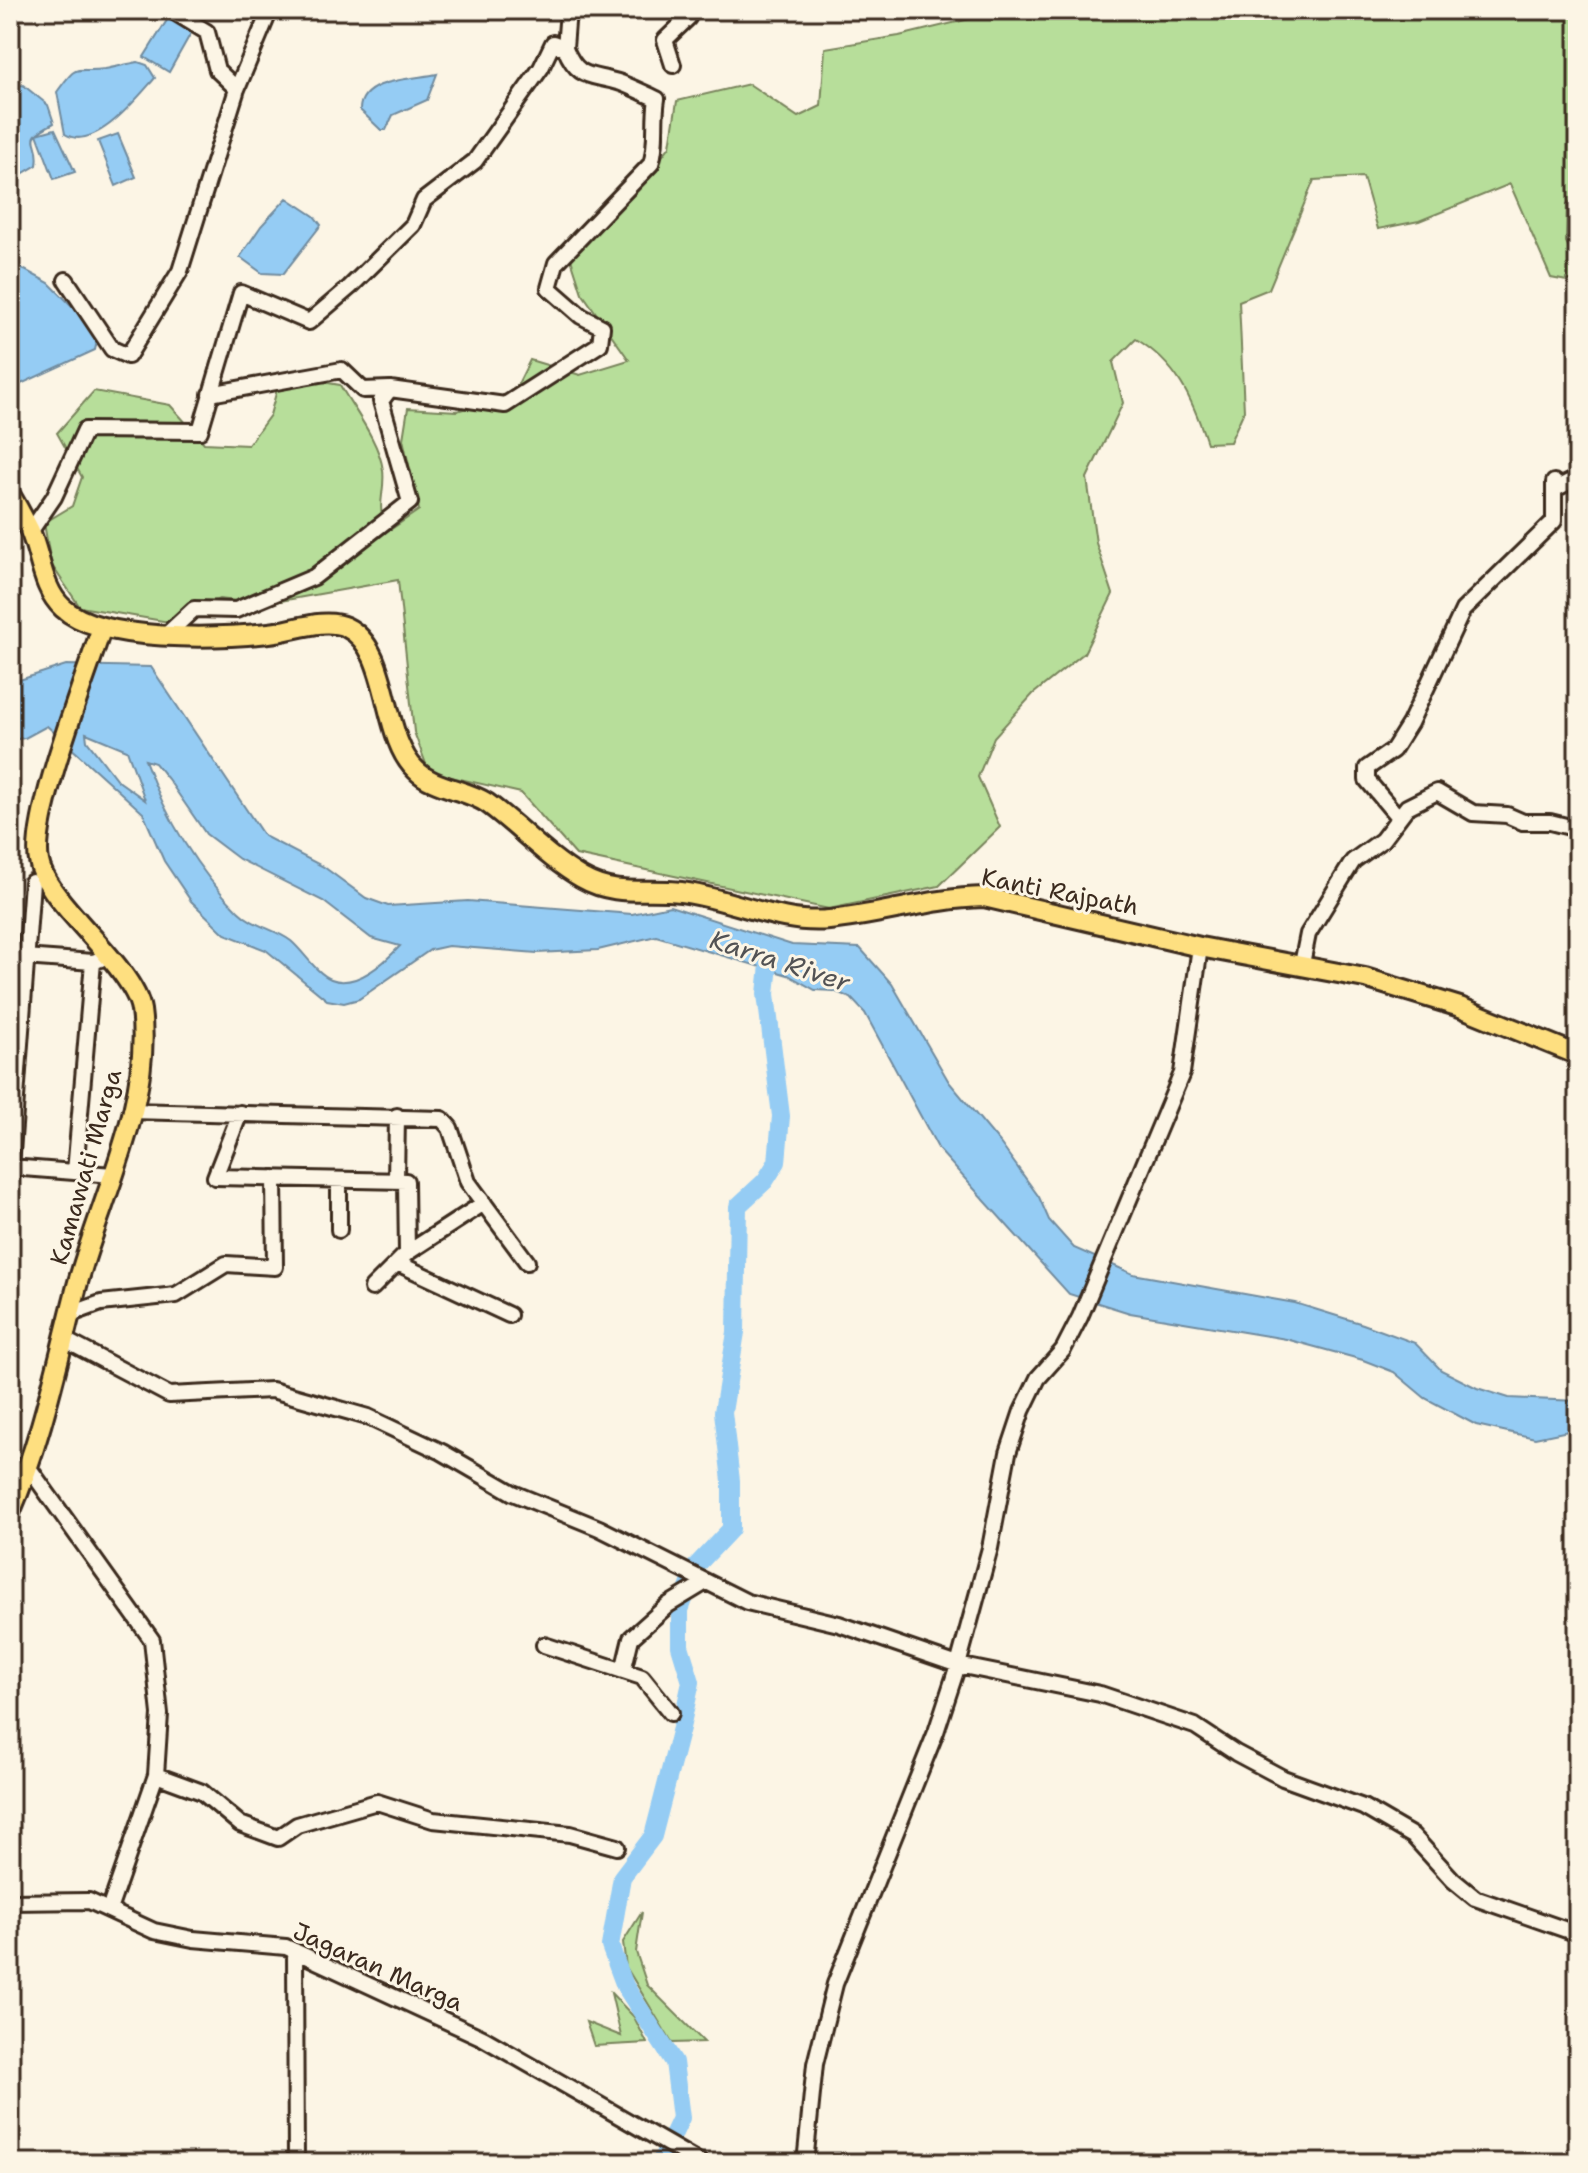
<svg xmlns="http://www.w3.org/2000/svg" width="1588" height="2173" font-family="'Shantell Sans',sans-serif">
<rect width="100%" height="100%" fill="#fcf5e5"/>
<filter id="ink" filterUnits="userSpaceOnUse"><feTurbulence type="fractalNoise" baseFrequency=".0125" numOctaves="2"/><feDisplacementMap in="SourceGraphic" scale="16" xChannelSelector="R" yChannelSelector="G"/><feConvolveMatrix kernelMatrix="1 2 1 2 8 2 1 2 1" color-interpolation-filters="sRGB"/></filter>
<g filter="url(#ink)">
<path fill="#b7de9a" stroke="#79845c" stroke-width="2" d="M981 10H1578V197L1567 204 1566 242 1578 263V283L1551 278 1510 184 1419 221 1378 229 1363 177 1314 180 1269 289 1239 301 1244 411 1230 442 1207 443C1192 398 1177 364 1136 339L1113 362 1123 403 1087 478 1096 543 1113 594 1084 653 1033 694 994 737 978 777 1000 827 939 886 829 909 576 855 521 793 429 772 414 732 398 580 264 604 219 599 169 622 80 607 51 564 44 523 72 506 82 477 57 433 94 391 170 405 204 443 248 445 270 415 281 375 340 385C354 410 379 441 383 470 386 495 373 508 390 530L419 510 403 439 408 408 457 411 513 394 530 360 580 375 629 360 582 293 571 259 606 217 633 194 670 146 677 101 749 84 798 117 821 106 825 48 899 36 978 17Z
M642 1912 636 1952 647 1985 704 2042 672 2043 626 1967 623 1942Z
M611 1993 634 2017 647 2043 594 2046 586 2022 621 2036Z"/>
<path fill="#95ccf4" stroke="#718b9e" stroke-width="2" fill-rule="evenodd" d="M169 17 191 33 169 72 144 57Z
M138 62 147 65 155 78C138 97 94 153 65 134L57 92C79 61 73 73 105 69 116 67 127 64 138 62Z
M437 74 427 100 393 115 386 130H381L360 110C360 78 415 79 437 74Z
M23 85 48 105 54 123C19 141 42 138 37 165L10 181V87Z
M55 129 75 172 54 179 37 134Z
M118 134 136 177 116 186 98 141Z
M287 198 314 216 321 225 283 274 262 273 240 257 261 226Z
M10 262 49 283 74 308 97 341 95 350 10 389Z
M66 665 151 667 264 836 324 867 366 898 388 906 468 901 632 914 670 906 792 945 860 948 892 984 949 1082 1000 1143 1039 1197 1049 1220 1074 1248 1133 1274 1295 1303 1363 1324 1415 1343 1441 1370 1477 1388 1509 1398 1578 1401V1429L1535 1438 1476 1425 1425 1398 1394 1372 1363 1360 1286 1339 1130 1313 1069 1294 939 1150 865 1013 851 998 834 991 815 990 788 975 656 936 598 950 537 953 448 946 430 950 359 999 344 1003 327 1000 266 950 225 934 191 901 164 861 143 813 47 726 25 738 10 740V683ZM86 733 127 750 145 800 117 780 87 741ZM145 760 155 763 168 779 206 834 239 859 323 901 371 938 400 946C385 962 356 989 331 979 316 973 304 952 291 941 275 929 253 926 238 911 196 869 165 815 145 760Z"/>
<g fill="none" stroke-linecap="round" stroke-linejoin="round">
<path stroke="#95ccf4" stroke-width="18" d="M660 2163 681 2118 674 2062 625 1986 610 1946 622 1877 653 1836 681 1728 691 1682 680 1646V1610L697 1565 731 1529V1481L723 1412 736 1332 738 1206 765 1181 777 1162 781 1116 766 994 770 955"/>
<defs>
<path id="minor" d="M171 10 207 32 217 70 237 89
M673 65 665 40 688 18 691 10
M66 280 112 349 128 356 180 271 237 89 270 10
M210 394 342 370 363 390 390 389
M1555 489 1569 482 1578 483
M30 532 54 497 85 430 200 431 241 293 309 322 350 287 413 225 424 200 475 161 541 68 553 43 565 48 568 10
M167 634 194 609 236 610 314 577 410 502 381 401 390 389 505 405 600 344 602 327 581 316 549 288 556 263 651 164C658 142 653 122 657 99 646 94 634 88 621 83 592 73 579 82 565 48
M1398 817 1367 780V768L1393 750 1410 723 1463 610 1554 521V482
M10 956 93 962 101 959
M1302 964 1308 934 1353 861 1382 840 1407 807 1437 792 1473 813 1507 815 1523 822H1550L1578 829
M131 1111 442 1119 450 1128 468 1182 527 1262
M240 1113 215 1177 406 1181 407 1253
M10 1167 113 1175
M75 1172 93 962
M10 1179 32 882
M339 1180V1230
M396 1181 397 1116
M397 1263 509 1315
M372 1288 407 1253 484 1203
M71 1314 101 1303 176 1295 226 1264 275 1267 274 1178
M65 1340 169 1395 272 1390 368 1417 442 1452 513 1493 599 1528 747 1602 839 1624 958 1665 1100 1694 1195 1726 1236 1753 1283 1778 1363 1807 1413 1836 1453 1880 1475 1898 1578 1934
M10 1468 27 1474
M29 1468 152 1640 160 1714 156 1775 109 1910
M544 1645 642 1677 671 1713
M623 1671 631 1638 668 1605 706 1582
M156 1775 202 1792 240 1824 278 1838 297 1825 377 1802 433 1820 570 1834 617 1847
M10 1902 89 1901 154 1931 193 1939 286 1947 483 2038 701 2163
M295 1951 296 2163
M805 2163 815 2064 835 1984 936 1732 958 1665 990 1548 1008 1453 1022 1411 1038 1378 1063 1350 1080 1317 1182 1073 1200 947"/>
<path id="major" d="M10 494C17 506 24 519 30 531 41 556 42 589 63 608 101 643 219 638 269 633 293 631 323 617 346 627 392 649 380 736 416 770 433 788 466 789 487 803 519 826 547 858 582 878 615 897 646 888 681 892 730 898 780 925 829 920 882 915 931 898 984 897L1200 947 1365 978 1460 1007 1578 1055
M10 1513C42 1439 57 1363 77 1286 100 1199 153 1101 141 1010 137 983 96 942 78 921 65 906 42 881 39 861 30 819 87 674 102 627"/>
</defs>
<use href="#minor" stroke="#3b2a1e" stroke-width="20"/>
<use href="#major" stroke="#3b2a1e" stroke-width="24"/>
<use href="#minor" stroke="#fcf5e5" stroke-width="14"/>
<use href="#major" stroke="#fedf80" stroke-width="18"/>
</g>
</g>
<g text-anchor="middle" stroke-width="6" stroke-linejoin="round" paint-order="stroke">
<g font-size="24" fill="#3b2a1e" stroke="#fcf5e5">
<text transform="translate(1060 892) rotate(11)" y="8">Kanti Rajpath</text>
<text transform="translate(86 1167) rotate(-74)" y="8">Kamawati Marga</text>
<text transform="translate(378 1967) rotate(24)" y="8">Jagaran Marga</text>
</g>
<g font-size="26" font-style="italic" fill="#525254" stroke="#fcf5e5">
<text transform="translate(780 961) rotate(18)" y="9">Karra River</text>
</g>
</g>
<rect width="1588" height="2173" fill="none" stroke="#fcf5e5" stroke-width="40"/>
<rect x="20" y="20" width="1548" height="2133" fill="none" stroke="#3b2a1e" stroke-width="3" filter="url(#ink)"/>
</svg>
